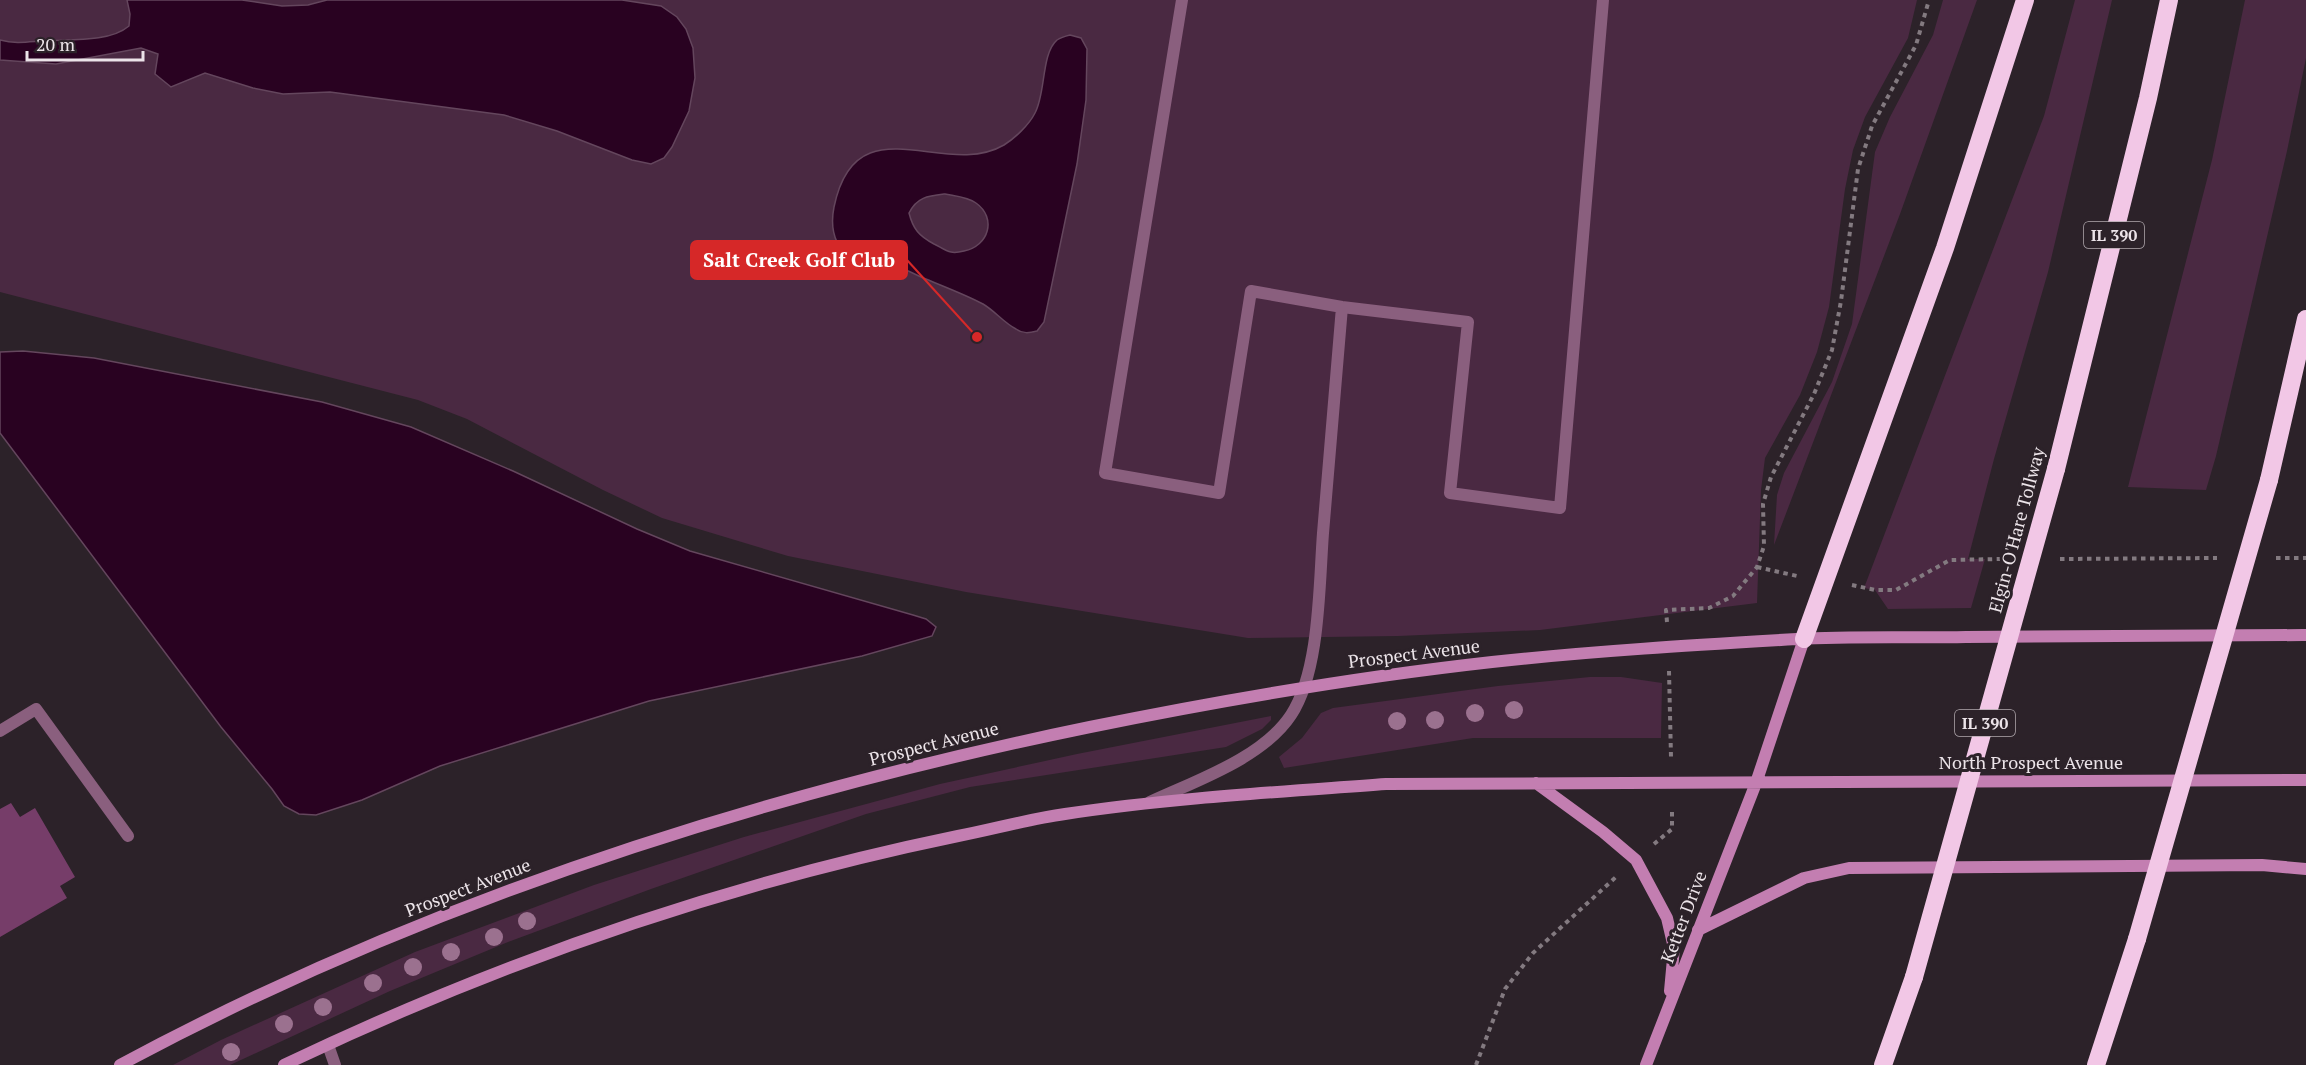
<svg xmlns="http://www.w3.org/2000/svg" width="2306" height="1065" font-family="'PT Serif',serif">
<rect width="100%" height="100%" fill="#2c2229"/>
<path fill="#4a2942" d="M0 0H1917L1908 38 1865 117 1853 150 1845 189 1829 307 1817 352 1800 395 1765 458 1761 490 1757 603 1540 630 1398 636 1248 638 966 592 788 556 662 518 603 490 467 419 418 400 0 292Z
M1943 0H1977L1900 214 1774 545 1777 495 1784 473 1832 382 1852 324 1875 152 1890 117 1933 35Z
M2075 0H2112L2048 272 1994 459 1968 559H1985L1971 608 1888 609 1875 590 1864 588 2044 116Z
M2245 0H2306V58L2287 151 2216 456 2206 490 2128 487 2212 160Z
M1590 677H1621L1662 683 1661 738H1473L1284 768 1279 757 1302 738 1321 713 1333 708 1498 686Z
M1271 716V720L1262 729 1226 747 970 787 866 814 651 889 508 942 390 991 230 1065H173L221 1040 415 952 594 885 744 837 940 784 1077 754Z"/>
<path fill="#290221" stroke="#64465d" stroke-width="1.5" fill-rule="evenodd" d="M127 0H242L282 6 308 5 327 0H622L661 6 677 17 686 29 693 48 695 78 689 111 672 147 664 158 651 164 632 160 557 131 504 115 330 92 283 94 253 88 205 73 171 87 155 74 158 54 141 48 56 64 0 60V40C15 44 27 42 42 41 68 39 109 43 129 26L130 14Z
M1070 35 1081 38 1087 49 1086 100 1077 164 1044 322 1037 331C1029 333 1023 334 1016 329 1004 323 995 311 983 304 964 294 942 286 921 277 909 271 896 265 883 262 877 260 871 262 865 262 837 258 829 232 834 207 856 101 944 180 1004 145 1015 138 1029 125 1035 113 1046 93 1041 54 1057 40 1060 38 1066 36 1070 35ZM945 194C954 196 968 197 976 203 997 218 989 246 964 251 960 252 955 253 951 252 945 251 939 246 934 244 919 236 913 229 909 213 917 197 928 196 945 194Z
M23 351 94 358 322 402 411 427 513 471 637 529 690 551 913 615 926 619 936 627 932 636 862 656 649 701 440 766 362 800 316 815 299 814 284 806 272 789 221 727 0 433V352Z"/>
<path fill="#763d69" d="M11 803 20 817 35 808 75 877 60 886 67 898 0 937V809Z"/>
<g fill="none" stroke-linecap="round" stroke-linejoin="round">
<path stroke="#837a80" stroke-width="4" stroke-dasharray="4.5 4.5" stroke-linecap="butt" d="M2276 558H2306
M2060 559 2217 558
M1757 567 1797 576
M1852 585 1875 590H1896L1950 560 2001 559
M1667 622 1666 610 1709 608 1733 596 1757 567 1764 546 1763 504 1771 477 1814 394 1832 350 1841 301 1858 169 1872 126 1916 45 1929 0
M1669 671 1671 757
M1654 844 1672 829V809
M1476 1065 1505 989 1533 953 1617 876"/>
<path stroke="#8a5f7e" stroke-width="12" d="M1182 0 1105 473 1219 493 1251 291 1342 307 1468 322 1450 493 1560 508 1603 0
M0 731 36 709 128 836
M1150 802C1195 781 1263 758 1291 715 1320 671 1319 586 1323 533 1329 458 1335 383 1342 307
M328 1045 335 1065"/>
<path stroke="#c37eb1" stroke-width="12" d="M1536 783 1603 832 1636 860 1667 918 1674 948 1670 991
M1698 930 1804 878 1849 868 2262 865 2306 869
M120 1065C423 902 754 796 1090 727 1223 700 1357 677 1492 662 1593 651 1695 645 1797 639 1853 636 1910 638 1966 637 2080 636 2193 636 2306 635
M284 1065C499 962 725 884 958 836 994 829 1029 819 1065 814 1171 798 1279 792 1386 784L2306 780
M1646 1065 1756 783 1804 639"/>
<path stroke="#f2c7e6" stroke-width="18" d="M2056 469 2148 98 2169 0
M2269 480 2306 319
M1804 639 1945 248 2025 0
M1883 1065 1914 977
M2096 1065 2137 939"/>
<path stroke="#f2c7e6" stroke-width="18" d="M2137 939 2269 480
M1914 977 2056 469"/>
</g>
<g fill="#9b718f">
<circle cx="1514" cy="710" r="9"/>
<circle cx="1475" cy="713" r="9"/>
<circle cx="1435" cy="720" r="9"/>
<circle cx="1397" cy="721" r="9"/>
<circle cx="527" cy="921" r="9"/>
<circle cx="494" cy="937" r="9"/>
<circle cx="451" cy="952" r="9"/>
<circle cx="413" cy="967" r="9"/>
<circle cx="373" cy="983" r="9"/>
<circle cx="323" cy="1007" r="9"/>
<circle cx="284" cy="1024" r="9"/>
<circle cx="231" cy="1052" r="9"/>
</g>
<g text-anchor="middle" stroke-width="6" stroke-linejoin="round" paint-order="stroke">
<g fill="#2c2229" stroke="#b2aaaf" stroke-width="1.5">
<rect x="2084" y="222" width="60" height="26" rx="4.5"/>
<rect x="1955" y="710" width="60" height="26" rx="4.5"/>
</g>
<g font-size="16" font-weight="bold" fill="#ece4e9">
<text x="2114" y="241">IL 390</text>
<text x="1985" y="729">IL 390</text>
</g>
<g font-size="18" fill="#ece4e9" stroke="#2c2229">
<text transform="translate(2017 530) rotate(-75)" y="6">Elgin-O'Hare Tollway</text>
<text transform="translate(1414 654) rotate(-7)" y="6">Prospect Avenue</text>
<text transform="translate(934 744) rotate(-14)" y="6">Prospect Avenue</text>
<text x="2031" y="769">North Prospect Avenue</text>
<text transform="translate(468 888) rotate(-21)" y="6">Prospect Avenue</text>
<text transform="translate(1684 917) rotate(-69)" y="6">Ketter Drive</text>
</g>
</g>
<path fill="none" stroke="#d62828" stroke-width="2" d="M977 337L907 260"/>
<circle fill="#d62828" stroke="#2c2229" stroke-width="2" cx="977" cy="337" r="6"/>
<rect fill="#d62828" stroke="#d62828" stroke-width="2" x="691" y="241" width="216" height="38" rx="6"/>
<g font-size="20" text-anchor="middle" font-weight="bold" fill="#fff">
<text x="799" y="267">Salt Creek Golf Club</text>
</g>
<path d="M27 51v9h116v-9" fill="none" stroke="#ece4e9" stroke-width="3"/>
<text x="36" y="51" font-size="18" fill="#ece4e9" stroke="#2c2229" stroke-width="4.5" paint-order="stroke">20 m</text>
</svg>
